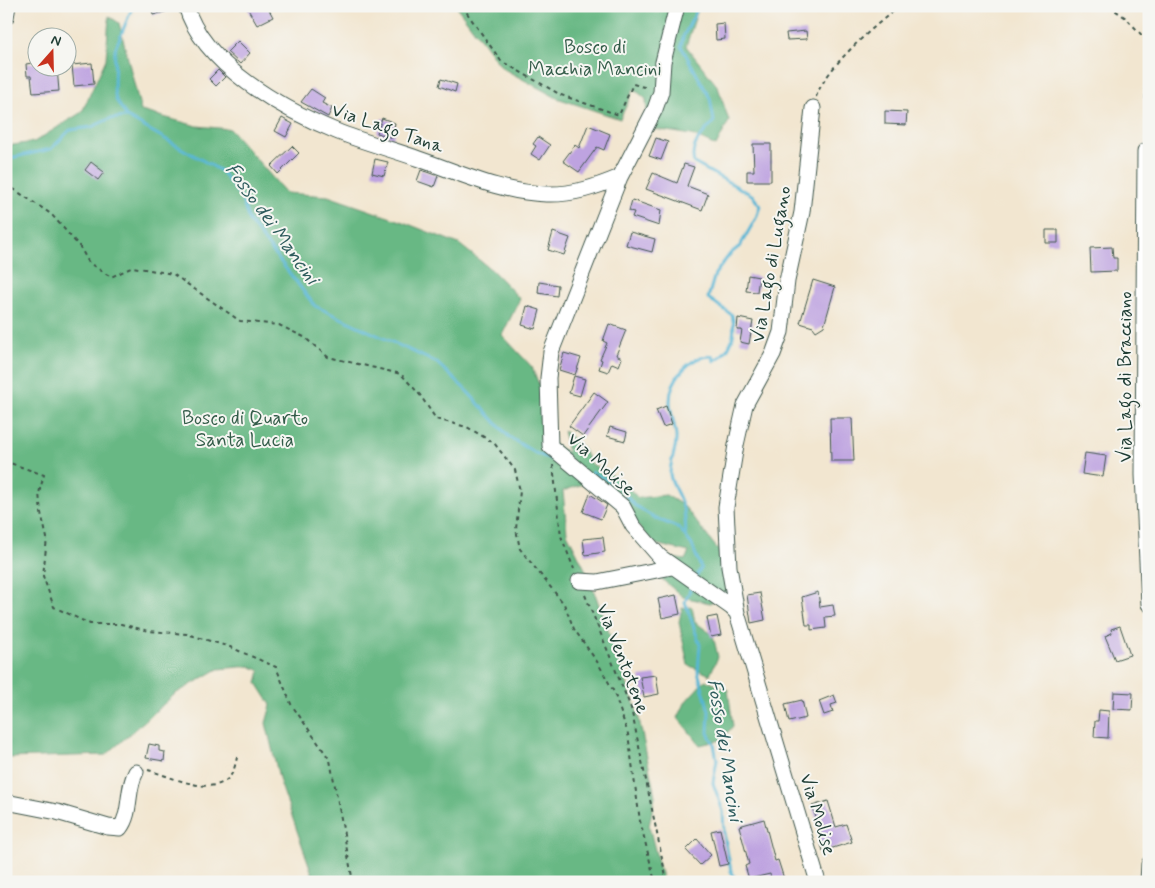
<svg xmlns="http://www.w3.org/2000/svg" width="1155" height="888" font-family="Mynerve,sans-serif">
<rect width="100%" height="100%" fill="#f6f6f2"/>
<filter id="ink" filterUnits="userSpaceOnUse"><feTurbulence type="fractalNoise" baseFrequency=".02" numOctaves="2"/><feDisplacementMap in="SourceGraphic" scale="10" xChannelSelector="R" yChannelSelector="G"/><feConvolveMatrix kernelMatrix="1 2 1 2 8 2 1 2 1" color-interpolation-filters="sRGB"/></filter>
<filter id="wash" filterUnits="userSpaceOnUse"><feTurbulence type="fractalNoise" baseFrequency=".0096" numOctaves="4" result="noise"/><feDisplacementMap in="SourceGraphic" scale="20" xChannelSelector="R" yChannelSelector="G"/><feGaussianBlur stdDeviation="1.12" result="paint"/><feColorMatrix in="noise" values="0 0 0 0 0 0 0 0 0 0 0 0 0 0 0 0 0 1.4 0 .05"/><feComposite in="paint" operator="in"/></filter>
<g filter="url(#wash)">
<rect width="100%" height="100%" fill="#f2e6d0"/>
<path fill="#68b884" stroke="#447a5c" d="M456 6H699L686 46 718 87 729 121 716 146 692 135 648 128 646 99 634 89 620 119 557 98 502 68Z
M109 16 119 23 141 111 197 126 230 129 286 193 328 196 403 222 459 244 493 271 520 299 502 335 532 367 548 407 544 438 568 453 563 430 583 448 590 463 622 481 638 498 666 495 684 506 719 551 728 592 710 603 683 597 658 576 665 557 685 560 689 552 655 544 630 518 624 495 583 484 563 491 567 533 589 577 638 714 655 796 649 826 663 882H315L280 782 266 723 271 705 257 683 260 671 250 666 218 669 175 694 106 755 6 758V146L34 142 82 112 106 59Z
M692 607 695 622 713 635 718 657 710 675 688 665 679 622 682 608Z
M705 680 728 690 733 726 721 740 700 745 678 718 686 701Z"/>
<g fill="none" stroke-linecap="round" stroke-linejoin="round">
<path stroke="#56b6d5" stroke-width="3" d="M133 6 115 49 114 89 116 100 127 117 221 171 241 197 249 221 315 306 437 363 466 390 509 437 537 454 557 461
M6 159 51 149 70 130 92 127 109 119 127 117
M592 472 618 486 634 505 655 518 679 528 692 545 701 568 696 577
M685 536C687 526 684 508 680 499 676 490 671 483 670 474 670 461 677 449 676 436 675 424 670 413 670 401 670 379 690 355 713 356L714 361C732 350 737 335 732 315L708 298 715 274 730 254 740 246 756 218 760 206 752 195 694 163C689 144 703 135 714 121L710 98 681 46 683 37 699 6
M692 585 685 602 700 645 698 672 709 711 708 733 714 744 717 760 713 783 723 811 724 833 731 871 737 882"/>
</g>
<g id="blocks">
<path fill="#bea3e0" d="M151 6H176V9L153 15Z
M246 6H267L273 17 257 25Z
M724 23 725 39 716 40 715 24Z
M806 31 807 39 787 40 786 33Z
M238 41 250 53 240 64 227 52Z
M38 62V68H57L59 91 33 93 31 76H27L26 64Z
M92 63 94 84 74 86 72 65Z
M218 70 225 77 216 86 209 79Z
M441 79 457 84 455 92 439 86Z
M311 89 325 98 322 103 332 108 328 117 301 102Z
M885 111 907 112 906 125 885 124Z
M282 118 293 124 286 137 275 131Z
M382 118 395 123 394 128 396 129 393 138 377 133Z
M588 125 610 134 604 150 597 147 579 172 563 161 575 145 579 148Z
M538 137 550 145 540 160 531 154 536 146 533 144Z
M656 138 668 142 661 160 649 156Z
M753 144H771V181H747V171H754Z
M292 146 299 153 278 174 271 166Z
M375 159 388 162 384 176 372 173Z
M91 162 104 172 98 180 85 170Z
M684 164 694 167 687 186 708 194 702 210 646 189 653 173 677 183Z
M421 170 438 176 434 187 417 181Z
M632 200 661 210 659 226 632 217 634 212 629 211Z
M1046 230H1058V243H1046Z
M553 232 570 238 564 255 548 250Z
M630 232 655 239 652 252 626 245Z
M1112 247 1113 258H1117V271L1091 272 1090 248Z
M748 275 759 277 757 292 746 291Z
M813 280 835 287 824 326 816 331 813 327 800 323Z
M539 282 558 285 557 296 538 293Z
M527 306 540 310 535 329 522 325Z
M738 318 753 321 749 344 740 342 742 330H737Z
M609 324 626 330 616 355 622 358 619 366 612 363 608 372 599 369 602 360 600 359 607 343 603 341Z
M564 353 581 358 575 375 559 370Z
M574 376 585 379 580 396 569 393Z
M594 392 608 402 583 436 569 426Z
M666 406 672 424 663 427 656 410Z
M830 418H852L854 461H831Z
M610 427 627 432 625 441 607 436Z
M1085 453 1106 456 1103 477 1082 474Z
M590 494 607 505 601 519 583 512Z
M603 537 605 552 585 555 583 539Z
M818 592 820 607 833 605 835 616 825 617 826 628 811 630V625H806L802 597Z
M760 593 765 620 751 623 747 595Z
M676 595 680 614 662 618 658 599Z
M717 616 721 635 711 637 707 618Z
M1120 626 1130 655 1115 660 1105 636 1112 633 1111 629Z
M656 675 659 694 644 697 640 677Z
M1114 692 1133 693 1132 710 1113 709Z
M834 695 837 703 831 705 833 712 824 715 819 701Z
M802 700 806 718 789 722 785 704Z
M1099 710 1109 711 1108 738 1094 737 1095 721H1098Z
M149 744 159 746V751L165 752 164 761 146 758Z
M828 801 836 827 846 824 852 842 823 851 818 833 821 832 812 806Z
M764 819 775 861 778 860 785 882H772L770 874 749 879 745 866 749 864 739 826Z
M720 829 728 864 719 866 711 831Z
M697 839 711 855 700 865 686 850Z"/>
</g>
</g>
<g filter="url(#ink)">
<use href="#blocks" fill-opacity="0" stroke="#3f564b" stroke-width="1"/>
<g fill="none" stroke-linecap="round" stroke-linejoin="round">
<defs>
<path id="minor" d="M186 6C203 65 282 109 336 131 363 142 391 149 419 159 460 173 503 193 546 194 573 195 596 187 620 177
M677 6 663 62 661 92 655 109 620 177 551 352 548 378 550 446 623 507 633 526 660 557 731 607 737 613 818 882
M6 17 8 6
M1145 151 1143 475 1149 604
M579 581 597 582 672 567
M737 613 729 567 726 507 736 445 745 405 773 354 781 332 787 281 802 212 813 108
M6 802 57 812 108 827 120 828C132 813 126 789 136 772
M1148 882 1149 864"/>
</defs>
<use href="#minor" stroke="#3f564b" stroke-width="17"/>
<path stroke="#3f564b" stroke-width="2" stroke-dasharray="4 4" stroke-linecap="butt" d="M462 6 501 61 561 95 619 115 633 84 648 88
M1109 6 1126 18 1149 43
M816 97C826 67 874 26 900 6
M1145 139 1146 79 1149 53
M6 184 51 214 80 247 89 263 111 277 133 267 173 274 240 321 279 325 304 337 328 357 401 374 420 395 436 419 467 427 494 443 515 470 520 491 516 529 520 549 564 604 574 629 598 663 614 692 628 734 640 821 655 882
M6 458 10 463 44 475 39 493 41 513 47 538 43 576 54 607 90 624H121L149 631 187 634 230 647 276 667 291 704 330 760 353 882
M553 465 561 536 574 569
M585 595 631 708 667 882
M148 770C170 776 215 799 231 775 235 769 236 761 238 753"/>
<use href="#minor" stroke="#fff" stroke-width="15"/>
</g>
</g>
<g text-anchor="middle" stroke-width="4" stroke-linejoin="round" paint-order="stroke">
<g font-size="19" fill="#335c49" stroke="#f6f6f2">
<text x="595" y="53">Bosco di<tspan x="595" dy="22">Macchia Mancini</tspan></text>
<text x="245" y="424">Bosco di Quarto<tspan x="245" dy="22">Santa Lucia</tspan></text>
</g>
<g font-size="19" fill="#1f3d34" stroke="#f6f6f2">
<text transform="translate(388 127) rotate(19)" y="7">Via Lago Tana</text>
<text transform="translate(770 264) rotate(-80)" y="7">Via Lago di Lugano</text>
<text transform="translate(1124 377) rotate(-90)" y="7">Via Lago di Bracciano</text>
<text transform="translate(602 463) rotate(42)" y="7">Via Molise</text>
<text transform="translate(624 658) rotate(69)" y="7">Via Ventotene</text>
<text transform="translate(819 814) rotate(73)" y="7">Via Molise</text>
</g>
<g font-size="20" font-style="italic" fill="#2d5b5c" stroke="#f6f6f2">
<text transform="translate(273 223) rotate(54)" y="7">Fosso dei Mancini</text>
<text transform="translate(726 750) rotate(81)" y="7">Fosso dei Mancini</text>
</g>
</g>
<rect width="1155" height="888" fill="none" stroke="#f6f6f2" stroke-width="25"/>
<g transform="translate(52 52) rotate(20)"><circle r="24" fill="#f6f6f2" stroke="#a0aca6"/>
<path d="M0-4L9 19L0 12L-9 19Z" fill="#c8321e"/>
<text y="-8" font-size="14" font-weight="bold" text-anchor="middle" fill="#1f3d34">N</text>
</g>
</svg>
